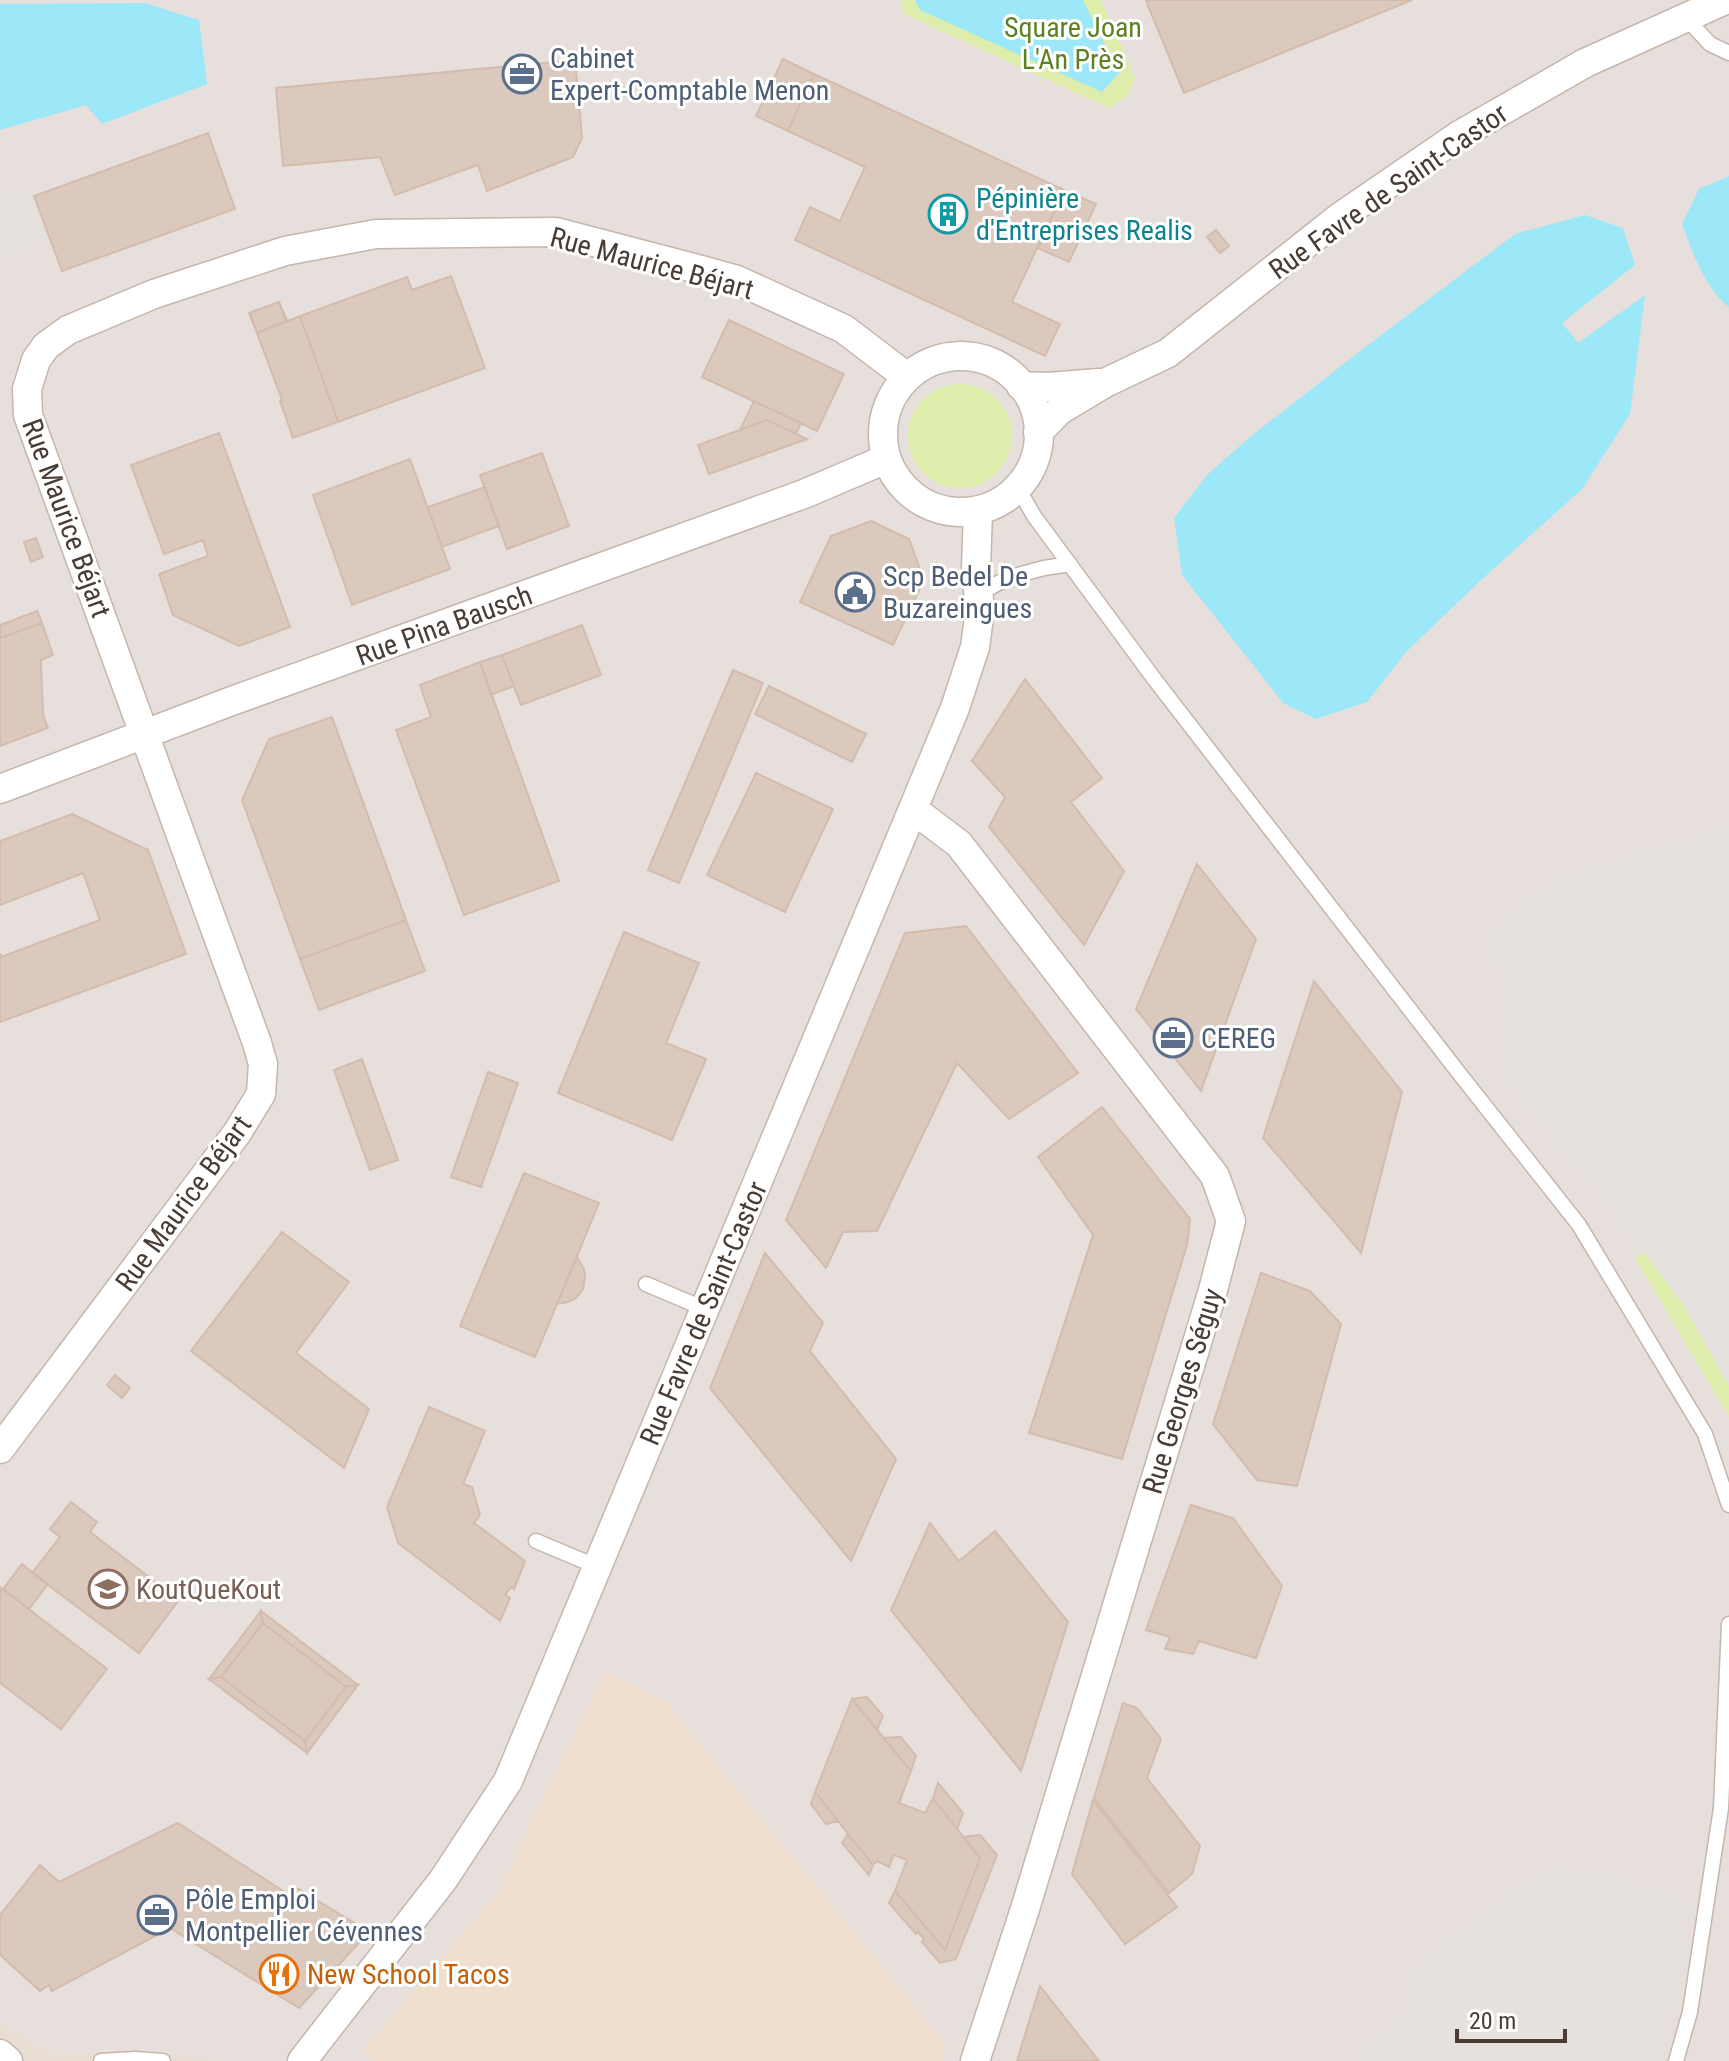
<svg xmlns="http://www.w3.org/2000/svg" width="1729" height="2061" font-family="'Roboto Condensed',sans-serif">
<rect width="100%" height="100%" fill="#f5ede6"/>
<path fill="#e9ded4" d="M0 2021 53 2056 93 2051 140 2050 220 2061H0Z"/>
<path fill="#e7dfdb" d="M0 0H1729V2061H220L140 2050 93 2051 53 2056 0 2021Z"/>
<path fill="#f0dfcf" d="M605 1671 665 1702 947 2046 942 2061H375L362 2052 498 1893Z"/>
<path fill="#deedab" d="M901 0H1101L1135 78 1128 96 1109 108 904 14Z
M908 436a52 52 0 1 1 104 0a52 52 0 1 1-104 0Z
M1644 1252 1683 1304 1729 1386V1417L1635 1258Z"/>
<path fill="#e5e1df" d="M25 190 45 239 0 261V195Z
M1729 826V1385L1683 1304 1591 1182 1502 1077 1497 925 1559 876Z
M1547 1867 1612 1878 1686 1904 1681 1964 1653 2061H1364L1372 2030 1397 2036 1418 1964Z"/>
<path fill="#9ce7f8" d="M915 0H1083L1119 73 1102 92 920 10Z
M145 3 199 20 207 84 102 124 86 105 0 130V4Z
M1729 176V307C1705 289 1692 251 1682 224L1699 189Z
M1585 215 1623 228 1635 265 1562 323 1578 343 1645 295 1630 414 1582 489 1480 581 1407 651 1367 702 1316 719 1283 703 1182 575 1174 518 1208 474 1250 437 1377 338 1515 234Z"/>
<path fill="#dbc9bd" stroke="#d3bcad" stroke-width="2" d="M1147 0H1412L1184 93 1146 1Z
M783 59 814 74 788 131 756 116Z
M575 60 582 138 573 157 487 191 478 165 395 195 380 157 283 166 276 88Z
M814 74 1064 190 1012 302 1060 324 1045 356 795 240 810 207 840 221 865 167 788 131Z
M208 133 235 209 62 271 34 196Z
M1064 190 1096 204 1069 262 1038 248Z
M1216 230 1229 246 1220 253 1207 237Z
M451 276 485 368 338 422 300 316 407 277 412 290Z
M279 302 286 322 257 333 249 313Z
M279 302 287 321 257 333 250 313Z
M300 316 338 422 293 438 280 401 282 400 257 333Z
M729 320 844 374 817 431 702 377Z
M754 401 801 423 796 434 767 420 740 430Z
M767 420 807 439 709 474 698 445Z
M219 433 290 627 239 646 173 615 159 574 208 556 203 540 164 554 131 465Z
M542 453 569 526 507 549 480 475Z
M410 459 450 569 352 605 313 495Z
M485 487 499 526 442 547 428 507Z
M871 521 909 539 924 580 893 645 800 602 831 536Z
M36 538 43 557 31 562 24 542Z
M37 611 42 623 0 638V625Z
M42 623 53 655 41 660 43 715 48 728 0 746V638Z
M582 625 601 675 521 705 502 655Z
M502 655 514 686 491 695 480 662Z
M480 662 559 881 464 915 396 730 431 717 420 685Z
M733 670 763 683 679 883 648 870Z
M1025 679 1102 778 1071 802 1124 871 1084 945 989 827 1005 797 972 761Z
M769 686 866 734 852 762 755 714Z
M332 717 406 920 300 959 242 800 269 739Z
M756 773 833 809 785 912 707 875Z
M72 814 148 850 186 954 0 1022V953L1 957 100 920 83 873 0 905V841Z
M1197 864 1256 939 1201 1091 1136 1009Z
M406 920 425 971 319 1010 300 959Z
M966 926 1078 1073 1009 1119 957 1063 877 1231 843 1232 826 1268 786 1220 905 933Z
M624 932 699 963 666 1043 706 1059 672 1140 558 1093Z
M1314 981 1402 1092 1361 1253 1263 1138Z
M362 1059 398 1160 370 1170 334 1070Z
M488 1072 518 1083 481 1187 451 1177Z
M1102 1107 1190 1219 1187 1245 1122 1459 1029 1433 1093 1235 1038 1157Z
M524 1173 599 1203 535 1357 460 1326Z
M282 1232 349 1282 296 1353 369 1409 344 1468 191 1351Z
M765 1253 823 1323 810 1351 896 1459 851 1561 710 1388Z
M577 1257 584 1269 585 1278 583 1289 576 1298 568 1302 557 1304Z
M1261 1273 1310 1291 1341 1324 1297 1486 1257 1480 1213 1424Z
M115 1375 130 1388 122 1398 107 1385Z
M429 1407 485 1431 463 1484 472 1487 480 1515 474 1523 525 1561 514 1589 512 1586 505 1595 510 1598 500 1621 398 1543 387 1507Z
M71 1502 97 1522 90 1532 179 1600 139 1653 32 1573 60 1537 50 1529Z
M1191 1505 1233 1518 1282 1586 1256 1658 1199 1641 1193 1654 1165 1649 1170 1637 1146 1630Z
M930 1523 959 1561 995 1531 1068 1622 1021 1771 891 1610Z
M22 1564 48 1584 29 1609 3 1589Z
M0 1587 107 1669 61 1729 0 1683Z
M261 1611 263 1623 221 1677 209 1679Z
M261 1611 358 1685 346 1687 263 1623Z
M263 1623 346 1687 305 1741 221 1677Z
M221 1677 305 1741 307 1753 209 1679Z
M358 1685 307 1753 305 1741 346 1687Z
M867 1697 883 1716 877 1730 852 1699Z
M852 1699 911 1771 899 1803 925 1813 933 1798 980 1858 945 1950 895 1891 907 1860 894 1855 889 1867 877 1861 873 1865 815 1792Z
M1123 1703 1137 1708 1161 1739 1147 1778 1200 1846 1192 1874 1169 1893 1094 1798Z
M901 1737 916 1756 911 1771 883 1738Z
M938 1783 963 1813 957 1829 933 1798Z
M815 1792 838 1821 826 1824 811 1804Z
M1093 1800 1177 1907 1125 1944 1072 1874Z
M178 1823 291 1896 297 1888 369 1932 299 2008 170 1928 52 1991 49 1985 40 1991 0 1955V1915L40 1865 59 1882Z
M848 1834 873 1865 869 1875 842 1843Z
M980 1835 997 1855 956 1959 940 1963 922 1942 924 1939 918 1932 916 1934 889 1903 895 1891 945 1950 980 1858 963 1837Z
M1040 1986 1099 2061H1017Z"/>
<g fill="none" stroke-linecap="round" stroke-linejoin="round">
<defs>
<path id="service" d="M1685 17 1710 44 1729 53
M1018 488 1034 516 1155 680 1455 1068 1579 1225 1705 1434 1729 1505
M979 594 1007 578 1044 568 1070 564
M646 1284 705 1309
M536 1541 598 1567
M101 2061 135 2059 163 2061
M1676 2061 1690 2012 1721 1808 1729 1624"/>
<path id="minor" d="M883 434a78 78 0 1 1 156 0a78 78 0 1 1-156 0Z
M1021 386 1047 387 1099 383
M1038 432 1060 410 1107 382 1168 353 1340 217 1458 136 1585 63 1725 0
M0 789 229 702 804 494 886 459
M914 810 959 844 1215 1176 1231 1221 1213 1290 1025 1909 975 2061
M0 1449 237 1133 261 1094 263 1064 257 1043C180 834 105 625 28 415L27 389 36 360 46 346 68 330 154 294 285 251 376 234 556 232 705 271 737 280 844 329 907 377
M0 2054 8 2061
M302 2061 443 1880 508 1781 955 708 975 647 980 610 976 569 978 511"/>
</defs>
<use href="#service" stroke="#c4b6ab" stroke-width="17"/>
<use href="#minor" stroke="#c4b6ab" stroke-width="31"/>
<use href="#service" stroke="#fff" stroke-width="14"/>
<use href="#minor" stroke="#fff" stroke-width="28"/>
</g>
<defs>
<symbol id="office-ring" viewBox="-11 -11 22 22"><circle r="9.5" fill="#fff" stroke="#5c6f8a" stroke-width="1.5"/><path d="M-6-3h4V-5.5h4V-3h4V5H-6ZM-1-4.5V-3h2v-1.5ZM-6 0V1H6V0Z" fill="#5c6f8a"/></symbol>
<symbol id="building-ring" viewBox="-11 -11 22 22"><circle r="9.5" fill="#fff" stroke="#0f9aa8" stroke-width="1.5"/><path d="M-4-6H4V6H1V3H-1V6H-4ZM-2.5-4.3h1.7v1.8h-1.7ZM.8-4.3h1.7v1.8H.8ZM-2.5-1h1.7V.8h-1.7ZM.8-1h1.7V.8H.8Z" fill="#0f9aa8"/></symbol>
<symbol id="civic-ring" viewBox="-11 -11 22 22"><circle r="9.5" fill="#fff" stroke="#5c6f8a" stroke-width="1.5"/><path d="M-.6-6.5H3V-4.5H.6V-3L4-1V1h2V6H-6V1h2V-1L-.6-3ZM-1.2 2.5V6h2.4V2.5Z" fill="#5c6f8a"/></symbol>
<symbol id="university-ring" viewBox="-11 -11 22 22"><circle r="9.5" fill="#fff" stroke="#8d6e63" stroke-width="1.5"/><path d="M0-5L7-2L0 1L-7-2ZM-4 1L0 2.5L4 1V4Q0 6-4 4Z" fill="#8d6e63"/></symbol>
<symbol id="restaurant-ring" viewBox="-11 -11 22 22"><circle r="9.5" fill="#fff" stroke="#e8710a" stroke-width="1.5"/><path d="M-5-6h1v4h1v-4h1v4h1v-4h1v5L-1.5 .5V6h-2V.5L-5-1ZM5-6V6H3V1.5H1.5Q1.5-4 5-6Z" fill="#e8710a"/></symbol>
</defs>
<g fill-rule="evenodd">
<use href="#office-ring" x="500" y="52" width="44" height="44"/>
<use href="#building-ring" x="926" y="192" width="44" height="44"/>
<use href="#civic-ring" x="833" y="570" width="44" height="44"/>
<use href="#office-ring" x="1151" y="1016" width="44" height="44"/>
<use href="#university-ring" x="86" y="1567" width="44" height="44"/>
<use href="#office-ring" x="135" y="1893" width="44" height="44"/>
<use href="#restaurant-ring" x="257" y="1952" width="44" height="44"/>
</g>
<g text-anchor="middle" stroke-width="6" stroke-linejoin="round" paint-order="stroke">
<g font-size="28" fill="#5b8121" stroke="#fff">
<text x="1073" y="37">Square Joan<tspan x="1073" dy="32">L'An Près</tspan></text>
</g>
<g font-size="28" fill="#4e5e75" stroke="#fff" text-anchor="start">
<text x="550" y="68">Cabinet<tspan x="550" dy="32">Expert-Comptable Menon</tspan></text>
<text x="883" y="586">Scp Bedel De<tspan x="883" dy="32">Buzareingues</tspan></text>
<text x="1201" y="1048">CEREG</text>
<text x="185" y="1909">Pôle Emploi<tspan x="185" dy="32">Montpellier Cévennes</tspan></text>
</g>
<g font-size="28" fill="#493c35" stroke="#fff">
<text transform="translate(1388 191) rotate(-35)" y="10">Rue Favre de Saint-Castor</text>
<text transform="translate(652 263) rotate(15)" y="10">Rue Maurice Béjart</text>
<text transform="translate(67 518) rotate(70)" y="10">Rue Maurice Béjart</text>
<text transform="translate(444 625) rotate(-20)" y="10">Rue Pina Bausch</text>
<text transform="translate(183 1203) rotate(-54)" y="10">Rue Maurice Béjart</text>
<text transform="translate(703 1313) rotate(-67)" y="10">Rue Favre de Saint-Castor</text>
<text transform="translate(1182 1391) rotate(-73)" y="10">Rue Georges Séguy</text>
</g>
<g font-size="28" fill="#0d838f" stroke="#fff" text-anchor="start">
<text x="976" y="208">Pépinière<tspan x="976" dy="32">d'Entreprises Realis</tspan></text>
</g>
<g font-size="28" fill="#785e54" stroke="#fff" text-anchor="start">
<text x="136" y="1599">KoutQueKout</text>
</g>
<g font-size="28" fill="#c56008" stroke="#fff" text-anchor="start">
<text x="307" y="1984">New School Tacos</text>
</g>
</g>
<path d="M1457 2029v12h108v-12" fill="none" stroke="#493c35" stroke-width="4"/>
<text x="1469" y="2029" font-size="24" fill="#493c35" stroke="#ffffff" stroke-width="6" paint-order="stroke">20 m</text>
</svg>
